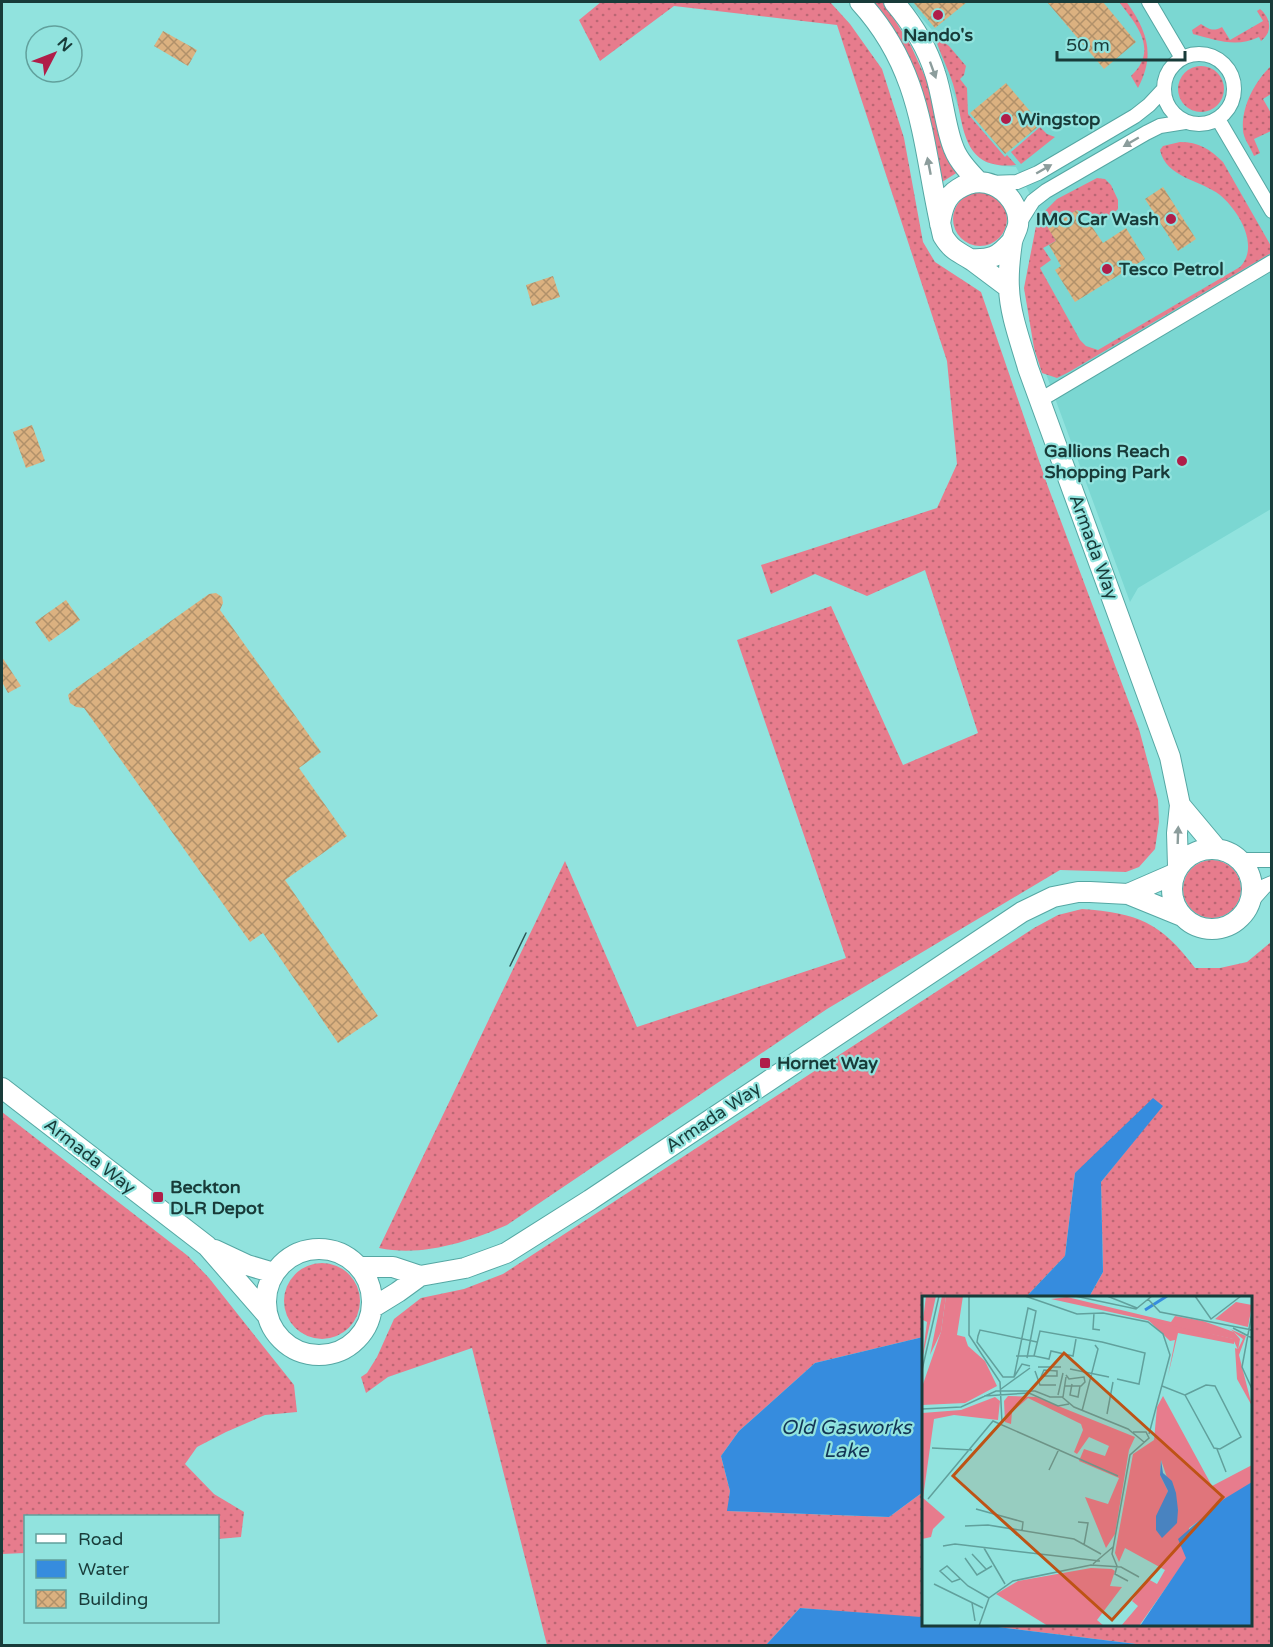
<svg xmlns="http://www.w3.org/2000/svg" width="1273" height="1647" font-family="'Varela Round',sans-serif">
<defs>
<pattern id="grass-dots" width="8" height="8" patternUnits="userSpaceOnUse" patternTransform="scale(1.5)"><rect width="8" height="8" fill="#e77c8d"/><path d="M2 2h.1M6 6h.1" fill="none" stroke="#ba6774" stroke-width="1.8" stroke-linecap="round"/></pattern>
<pattern id="building-cross-hatch" width="8" height="8" patternUnits="userSpaceOnUse" patternTransform="scale(1.5)"><rect width="8" height="8" fill="#dbb180"/><path d="M0 0l8 8M0 8l8-8" fill="none" stroke="#b1916a"/></pattern>
</defs>
<rect width="100%" height="100%" fill="#91e3de"/>
<path fill="#7bd7d2" d="M908 2H1271V509L1138 588 1130 602 1045 371 1027 272 1040 214 1016 167 1002 166 986 162 973 151 932 30Z"/>
<path fill="url(#grass-dots)" d="M601 2H830L850 24 882 69 904 138 923 242 935 262 981 292 1047 484 1139 729 1158 800 1159 822 1155 849 1139 867 1126 872 1060 870 827 1009 507 1225C468 1242 422 1257 379 1248L565 861 637 1027 846 958 737 640 831 606 903 765 978 733 925 570 867 596 815 574 771 594 761 565 937 508 957 464 947 361 837 25 674 6 600 61 579 20Z
M871 2H882L886 6 911 46 927 81 945 154 958 172 942 182C926 114 921 57 871 2Z
M1119 2H1126L1128 4C1148 33 1155 55 1138 88L1131 76C1159 50 1137 25 1119 2Z
M1260 9C1271 18 1273 32 1261 41L1259 37C1236 48 1216 40 1193 34L1192 30 1201 24C1209 29 1213 32 1222 27L1230 40 1263 21 1257 11Z
M935 36 949 46 966 66 964 75 960 79 967 88 968 114 1005 157 1007 155 1016 165C959 171 965 123 953 84 948 68 939 52 935 36Z
M1271 66V94L1263 99 1271 113V131L1254 139 1260 153 1254 156C1251 148 1243 138 1243 130 1241 107 1255 81 1271 66Z
M1178 89a23 23 0 1 1 46 0a23 23 0 1 1-46 0Z
M1040 127 1047 134 1055 137 1021 164 1011 152Z
M1180 142C1199 142 1210 149 1223 162L1271 246V253L1069 372 1057 378 1042 373 1034 348 1024 288 1036 226 1041 215 1057 199 1097 178 1105 179 1111 185 1118 200V209C1106 222 1091 216 1077 210L1048 227 1056 241 1043 248 1051 260 1040 268 1080 340 1086 346 1098 350 1240 267C1260 246 1239 211 1220 195 1201 180 1166 178 1160 150L1163 146Z
M953 219a27 27 0 1 1 54 0a27 27 0 1 1-54 0Z
M1183 889a29 29 0 1 1 58 0a29 29 0 1 1-58 0Z
M1082 909C1137 913 1161 922 1195 968H1220L1247 962 1271 942V1645H1144L982 1625 1250 1624V1298L1089 1297 1103 1272 1101 1182 1162 1106 1075 1173 1065 1256 1026 1297 924 1298 923 1337 815 1363 739 1431 721 1456 730 1491 728 1511 889 1517 923 1492V1618L800 1608 766 1645H547L472 1348 388 1377 366 1393 361 1377 367 1373 377 1357 394 1319 421 1298 464 1289 503 1274 1034 928 1058 915Z
M2 1112 188 1256 209 1278 294 1385 297 1412 265 1415 226 1432 197 1447 185 1464 214 1494 244 1512 241 1537 218 1539V1516H26L25 1553 2 1554Z
M284 1301a38 38 0 1 1 76 0a38 38 0 1 1-76 0Z"/>
<path fill="#368cde" d="M1153 1098 1163 1106 1101 1182 1103 1272 1089 1297H1026L1065 1256 1075 1173Z
M923 1337V1492L889 1517 727 1511 730 1491 721 1456 739 1431 815 1363Z
M800 1608 921 1617 923 1618 924 1624 982 1625 1144 1645H766Z"/>
<path fill="url(#building-cross-hatch)" d="M913 2H967L935 28Z
M1047 2H1103L1136 42 1104 69Z
M163 31 197 50 188 66 154 46Z
M1006 83 1041 124 1005 154 970 113Z
M1163 187 1196 239 1178 251 1145 199Z
M1077 210 1085 223 1088 221 1103 243 1126 228 1145 259 1075 302 1055 270 1061 266 1049 245 1056 241 1048 228Z
M553 276 560 297 532 306 526 285Z
M32 425 45 461 26 468 13 432Z
M216 593 222 597 223 603 220 610 321 752 299 768 347 836 285 880 378 1016 338 1043 263 933 250 942 84 708 76 707 70 703 68 695 72 691 209 594Z
M66 600 80 620 49 642 35 622Z
M2 657 21 686 8 693 2 682Z"/>
<g fill="none" stroke-linecap="round" stroke-linejoin="round">
<defs>
<path id="street" d="M1149 2 1182 58
M1164 89a35 35 0 1 1 70 0a35 35 0 1 1-70 0Z
M1218 119 1272 211
M990 183 1017 182 1038 173 1135 116 1149 105 1164 89
M1018 225 1033 201 1046 191 1146 133 1160 126 1185 122
M1040 400 1272 262
M1240 860H1272
M1249 904 1265 886 1272 883"/>
<path id="secondary" d="M860 2C925 73 922 148 943 236 953 252 958 251 973 261 985 270 997 279 1009 288
M894 2C911 22 927 47 935 73 943 96 945 128 954 149 959 162 970 173 979 182
M940 224C942 210 945 197 958 189 969 182 981 180 993 185 1008 191 1020 208 1018 225 1017 231 1013 236 1012 242 1010 256 1008 274 1009 288 1010 315 1021 343 1028 368L1170 757 1180 805 1177 833 1178 866
M970 259C991 260 998 257 1012 241
M1180 805 1216 848
M1172 889a40 40 0 1 1 80 0a40 40 0 1 1-80 0Z
M1128 894 1174 874
M2 1088 207 1246 267 1315
M266 1302a53 53 0 1 1 106 0a53 53 0 1 1-106 0Z
M215 1250 247 1265 274 1273
M359 1267H393L420 1276 465 1268 506 1253 590 1200 1022 912 1053 897 1078 892H1090L1128 894 1182 916
M372 1308 398 1292 420 1276"/>
</defs>
<use href="#street" stroke="#55a7a3" stroke-width="16"/>
<use href="#secondary" stroke="#55a7a3" stroke-width="22"/>
<use href="#street" stroke="#fff" stroke-width="14"/>
<use href="#secondary" stroke="#fff" stroke-width="20"/>
<path stroke="#2b5553" stroke-width="1.5" d="M510 966 526 933"/>
</g>
<defs><path id="oneway-solid" d="M-6-.8H1V-3.2L6.5 0L1 3.2V.8H-6Z" transform="scale(1.5)"/></defs>
<g fill="#8c9d9c">
<use href="#oneway-solid" transform="translate(933 70) rotate(70)"/>
<use href="#oneway-solid" transform="translate(1131 142) rotate(150)"/>
<use href="#oneway-solid" transform="translate(929 166) rotate(-101)"/>
<use href="#oneway-solid" transform="translate(1044 169) rotate(-30)"/>
<use href="#oneway-solid" transform="translate(1178 835) rotate(-88)"/>
</g>
<g fill="#b01d49" stroke="#91e3de" stroke-width="2">
<circle cx="938" cy="15" r="6"/>
<circle cx="1006" cy="119" r="6"/>
<circle cx="1171" cy="219" r="6"/>
<circle cx="1107" cy="269" r="6"/>
<circle cx="1182" cy="461" r="6"/>
<rect x="759" y="1057" width="12" height="12" rx="3"/>
<rect x="152" y="1191" width="12" height="12" rx="3"/>
</g>
<g text-anchor="middle" stroke-width="4.5" stroke-linejoin="round" paint-order="stroke">
<g font-size="18" font-weight="bold" fill="#183b39" stroke="#91e3de" text-anchor="start">
<text x="938" y="41" text-anchor="middle">Nando's</text>
<text x="1018" y="125">Wingstop</text>
<text x="1159" y="225" text-anchor="end">IMO Car Wash</text>
<text x="1119" y="275">Tesco Petrol</text>
<text x="1170" y="457" text-anchor="end">Gallions Reach<tspan x="1170" dy="21">Shopping Park</tspan></text>
<text x="777" y="1069">Hornet Way</text>
<text x="170" y="1193">Beckton<tspan x="170" dy="21">DLR Depot</tspan></text>
</g>
<g font-size="18" fill="#183b39" stroke="#91e3de">
<text transform="translate(1094 547) rotate(70)" y="6">Armada Way</text>
<text transform="translate(713 1117) rotate(-34)" y="6">Armada Way</text>
<text transform="translate(90 1156) rotate(38)" y="6">Armada Way</text>
</g>
<g font-size="20" font-style="italic" fill="#133556" stroke="#91e3de">
<text x="846" y="1434">Old Gasworks<tspan x="846" dy="23">Lake</tspan></text>
</g>
</g>
<g transform="translate(922 1296)">
<rect width="330" height="330" fill="#91e3de"/>
<path d="M24 0H41L35 39 43 41 46 50 63 65 75 90 43 107 0 109V91L19 36ZM314 6 330 9 326 31 293 23ZM225 23 312 43V48L256 37 246 80 253 44 248 45ZM308 33 324 40 317 59 330 110 315 83 313 52 316 53 321 43ZM86 100 114 101 213 141 207 154 193 238 184 252 163 201 186 208 197 182 157 165 162 153 183 160 187 150 167 141 155 158 152 156 161 134 159 128 106 102 90 116 89 128 83 126 82 105ZM241 100 290 190 330 169V186L267 232 265 262 217 330H199L216 310 210 305 226 283 235 288 243 274 203 252 197 266 193 257 211 158 232 144 235 111ZM239 164 256 214 240 241 234 233 246 195 238 179ZM73 101 78 105 76 124 32 119 12 123 1 202 23 221 11 233 9 241 0 243V117L39 114ZM169 272 190 273 193 275 188 290 200 291 175 324 182 330H126L74 298 96 285Z" fill="#e77c8d" fill-rule="evenodd"/>
<path d="M4 0H14L0 64 5 26 1 24ZM20 0H24L19 36 8 59ZM145 1 249 26 253 20 281 25 312 36 318 43 316 54 311 43 129 3Z" fill="#e77c8d"/>
<path d="M239 164 241 177 250 185 254 197 256 214 255 227 240 242 234 234V220L246 195 238 179ZM330 186V330H218L264 262 256 243 302 203Z" fill="#368cde"/>
<path fill="none" stroke="#368cde" stroke-width="3" d="M223 14 245 0"/>
<path fill="none" stroke="#61a09c" stroke-width="1.5" d="M47 0V39L78 86 80 127M103 0 155 18 181 17 226 26 241 38 248 59 227 138M119 0H138M153 0 214 13 230 0M185 0 215 12M273 0 289 23 319 0M226 3 238 16 330 34M172 17 171 33 178 34M330 17 320 71 330 93M311 32 330 42M154 43 151 60 129 55 127 63 112 60 118 35 180 46 223 57 217 88 195 83M94 60H112M108 70 100 68 92 81H81L55 46 56 40 58 34 115 46M116 71H139M148 73 187 81M0 74 17 0M113 75 118 89H134M92 81 106 12 114 15 105 62M118 83 122 74 135 75V80H120M150 88 148 99 156 101 158 90M142 90H159L163 86 162 81 147 83 144 79M240 90 263 99 292 152 298 153 319 141 293 90 284 89 263 99M79 93 108 72M136 99 141 77M62 100 107 97 136 110 147 108M141 101 144 81M0 113 39 111 74 95H113L128 101H140L152 111 206 133 222 146M160 115 176 53 173 49M185 118 191 86M10 152 50 154M295 153 304 176M127 174 137 153M6 203 71 125 196 180M54 213 101 226 100 235M156 226 166 227 162 249M43 230 66 229 152 243 179 258M21 250 33 248 178 265M62 252 83 288M50 258 64 273M43 262 55 279 70 270M171 268 191 251M38 283 30 286 18 275 25 270 46 290 67 302M206 285 193 278 195 270 190 258 208 159 227 142 224 136H211M12 288 61 312M50 307 53 325M57 330 67 302 91 285 169 269 199 271 217 281"/>
<path fill="#be5315" fill-opacity="0.15" stroke="#be5315" stroke-width="3" d="M142 57 301 201 190 324 31 180Z"/>
<rect width="330" height="330" fill="none" stroke="#183b39" stroke-width="3"/>
</g>
<rect width="1273" height="1647" fill="none" stroke="#183b39" stroke-width="6"/>
<rect x="24" y="1515" width="195" height="108" fill="#91e3de" stroke="#61a09c" stroke-width="1.5"/>
<rect x="36" y="1534" width="30" height="9" fill="#ffffff" stroke="#61a09c" stroke-width="1.5"/>
<text x="78" y="1545" font-size="18" fill="#183b39">Road</text>
<rect x="36" y="1560" width="30" height="18" fill="#368cde" stroke="#61a09c" stroke-width="1.5"/>
<text x="78" y="1575" font-size="18" fill="#183b39">Water</text>
<rect x="36" y="1590" width="30" height="18" fill="url(#building-cross-hatch)" stroke="#61a09c" stroke-width="1.5"/>
<text x="78" y="1605" font-size="18" fill="#183b39">Building</text>
<g transform="translate(54 54) rotate(48)"><circle r="28" fill="#91e3de" stroke="#61a09c" stroke-width="1.5"/>
<path d="M0-4.5L10 22L0 15L-10 22Z" fill="#b01d49"/>
<text y="-9" font-size="16" font-weight="bold" text-anchor="middle" fill="#183b39">N</text>
</g>
<path d="M1057 51v9h128v-9" fill="none" stroke="#183b39" stroke-width="3"/>
<text x="1066" y="51" font-size="18" fill="#183b39" stroke="#91e3de" stroke-width="4.5" paint-order="stroke">50 m</text>
</svg>
